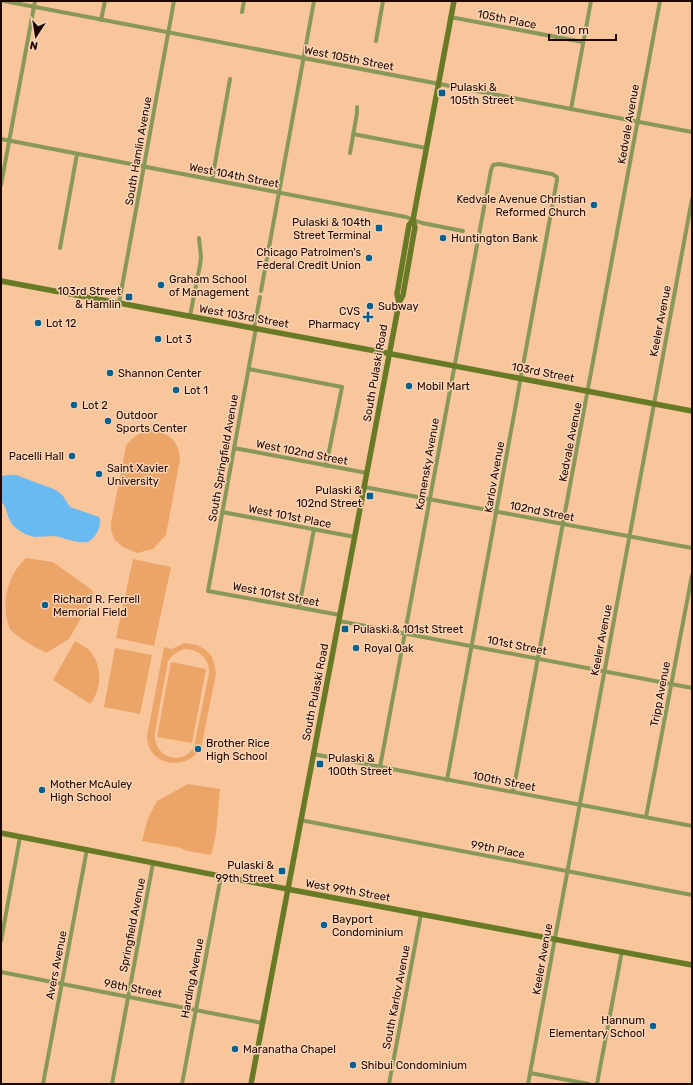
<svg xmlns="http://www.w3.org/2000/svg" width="693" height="1085" font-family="Rubik,sans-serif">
<rect width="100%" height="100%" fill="#f9c59b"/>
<path fill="#eca569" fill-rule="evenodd" d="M152 430C169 433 179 441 180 459L166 535 153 549 137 553 123 547 114 539 111 530V523L126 446C133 436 140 432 152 430Z
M26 558 53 562 92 590 94 596 69 639 46 653C36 647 17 638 10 629 0 606 7 575 26 558Z
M133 559 171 567 154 646 116 638Z
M75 641C79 644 87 647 90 651 103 667 102 689 90 704L53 680Z
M184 643 197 645 206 650 212 657 215 667 216 674 201 748C186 772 147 766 147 736L164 647 172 649ZM184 649C198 649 210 658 209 673L194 747C181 768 152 756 155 732L168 661 174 654Z
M115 648 152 655 140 714 104 707Z
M171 662 206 669 192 743 157 737Z
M188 784 220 789 216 834 211 855 187 851 181 848 142 841 148 818 157 801Z"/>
<path fill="#69baf1" d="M9 475H16L56 490 63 496 70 507 99 517C103 525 95 540 87 542 76 544 64 537 53 536 47 536 41 537 35 537 30 536 24 534 20 531 5 522 10 511 1 501V476Z"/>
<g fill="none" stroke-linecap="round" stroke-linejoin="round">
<path stroke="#899858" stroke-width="4" d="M4 1 692 132
M242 12 244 1
M450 17 583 42
M101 20 105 1
M376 41 383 1
M571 109 591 1
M353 134 426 148
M1 139 406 217 422 223 463 231
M350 153 357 113V107
M212 180 230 79
M1 185 35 1
M60 248 77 154
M261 291 314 1
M119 303 174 1
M190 316 200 265 201 257 199 238
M254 328 260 297
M256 328 208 591 340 615
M249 369 342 387 326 466
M234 448 367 473
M364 487 692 548
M222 512 355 537
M299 607 314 529
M339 621 692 688
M313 754 692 826
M380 767 491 170 493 165 499 164 552 174 557 177V180L447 780
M513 792 660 1
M646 817 692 575
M300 820 692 895
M1 941 20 837
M1 972 262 1023
M530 1073 589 1084
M43 1084 87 849
M112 1084 153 863
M182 1084 221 876
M389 1084 421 914
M528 1084 692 199
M597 1084 622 951"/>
<path stroke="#697a27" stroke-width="5.5" d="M1 281 381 352 692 411
M399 303 397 294 409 225 413 220 454 1
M1 833 287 889 692 965
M251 1084 399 303 403 295 415 227 413 220"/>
</g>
<g fill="#006191" stroke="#fdd5b6" stroke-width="1.5">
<rect x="438" y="89" width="8" height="8" rx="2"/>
<circle cx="594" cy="205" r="4"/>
<rect x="375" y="224" width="8" height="8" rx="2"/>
<circle cx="443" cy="238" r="4"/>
<circle cx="369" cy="258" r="4"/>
<circle cx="161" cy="285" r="4"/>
<rect x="125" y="293" width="8" height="8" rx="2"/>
<circle cx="370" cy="306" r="4"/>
<path d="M366 311h4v4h4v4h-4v4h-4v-4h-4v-4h4z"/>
<circle cx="38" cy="323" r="4"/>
<circle cx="158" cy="339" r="4"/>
<circle cx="110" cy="373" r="4"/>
<circle cx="409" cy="386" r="4"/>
<circle cx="176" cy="390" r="4"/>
<circle cx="74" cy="405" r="4"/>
<circle cx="108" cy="421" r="4"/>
<circle cx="72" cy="456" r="4"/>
<circle cx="99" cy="474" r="4"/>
<rect x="366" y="492" width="8" height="8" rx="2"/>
<circle cx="45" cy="605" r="4"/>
<rect x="341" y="625" width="8" height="8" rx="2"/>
<circle cx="356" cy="648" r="4"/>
<circle cx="198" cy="749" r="4"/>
<rect x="316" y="760" width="8" height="8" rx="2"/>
<circle cx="42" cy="790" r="4"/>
<rect x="278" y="867" width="8" height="8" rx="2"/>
<circle cx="324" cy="925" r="4"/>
<circle cx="653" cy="1026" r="4"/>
<circle cx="235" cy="1049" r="4"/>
<circle cx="353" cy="1065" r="4"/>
</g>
<g text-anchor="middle" stroke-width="3" stroke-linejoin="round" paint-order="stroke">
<g font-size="11" fill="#1d0700" stroke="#fdd5b6">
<text transform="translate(507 19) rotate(11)" y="4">105th Place</text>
<text transform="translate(349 58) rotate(11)" y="4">West 105th Street</text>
<text transform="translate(628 124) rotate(-80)" y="4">Kedvale Avenue</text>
<text transform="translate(138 151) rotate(-80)" y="4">South Hamlin Avenue</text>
<text transform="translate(234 175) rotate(11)" y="4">West 104th Street</text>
<text transform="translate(244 316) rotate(10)" y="4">West 103rd Street</text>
<text transform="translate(660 321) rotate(-79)" y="4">Keeler Avenue</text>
<text transform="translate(543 372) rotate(11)" y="4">103rd Street</text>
<text transform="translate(375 373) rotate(-80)" y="4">South Pulaski Road</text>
<text transform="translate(570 442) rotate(-79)" y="4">Kedvale Avenue</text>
<text transform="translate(302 452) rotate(11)" y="4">West 102nd Street</text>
<text transform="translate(223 458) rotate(-80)" y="4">South Springfield Avenue</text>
<text transform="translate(427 464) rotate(-80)" y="4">Komensky Avenue</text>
<text transform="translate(494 477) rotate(-80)" y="4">Karlov Avenue</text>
<text transform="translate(542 511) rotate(11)" y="4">102nd Street</text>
<text transform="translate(290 516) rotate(11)" y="4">West 101st Place</text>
<text transform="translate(276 594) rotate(11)" y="4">West 101st Street</text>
<text transform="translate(601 640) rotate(-79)" y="4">Keeler Avenue</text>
<text transform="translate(517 645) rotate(11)" y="4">101st Street</text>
<text transform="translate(315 692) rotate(-79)" y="4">South Pulaski Road</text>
<text transform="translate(660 694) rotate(-79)" y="4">Tripp Avenue</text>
<text transform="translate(504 781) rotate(11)" y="4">100th Street</text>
<text transform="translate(498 849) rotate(11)" y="4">99th Place</text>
<text transform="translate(348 890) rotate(10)" y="4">West 99th Street</text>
<text transform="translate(132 925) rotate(-79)" y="4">Springfield Avenue</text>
<text transform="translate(542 959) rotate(-80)" y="4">Keeler Avenue</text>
<text transform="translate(56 965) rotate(-79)" y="4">Avers Avenue</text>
<text transform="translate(192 978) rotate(-79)" y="4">Harding Avenue</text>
<text transform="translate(133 988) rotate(11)" y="4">98th Street</text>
<text transform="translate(396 997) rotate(-79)" y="4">South Karlov Avenue</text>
</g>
<g font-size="11" fill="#1d0700" stroke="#fdd5b6" text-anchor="start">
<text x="450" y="91">Pulaski &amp;<tspan x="450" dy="13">105th Street</tspan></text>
<text x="586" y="203" text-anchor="end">Kedvale Avenue Christian<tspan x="586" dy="13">Reformed Church</tspan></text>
<text x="371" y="226" text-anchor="end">Pulaski &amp; 104th<tspan x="371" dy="13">Street Terminal</tspan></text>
<text x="451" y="242">Huntington Bank</text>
<text x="361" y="256" text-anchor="end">Chicago Patrolmen's<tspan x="361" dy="13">Federal Credit Union</tspan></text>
<text x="169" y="283">Graham School<tspan x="169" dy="13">of Management</tspan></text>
<text x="121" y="295" text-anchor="end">103rd Street<tspan x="121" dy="13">&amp; Hamlin</tspan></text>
<text x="378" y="310">Subway</text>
<text x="360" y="315" text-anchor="end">CVS<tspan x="360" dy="13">Pharmacy</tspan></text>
<text x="46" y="327">Lot 12</text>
<text x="166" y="343">Lot 3</text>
<text x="118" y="377">Shannon Center</text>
<text x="417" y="390">Mobil Mart</text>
<text x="184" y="394">Lot 1</text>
<text x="82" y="409">Lot 2</text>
<text x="116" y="419">Outdoor<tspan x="116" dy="13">Sports Center</tspan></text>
<text x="64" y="460" text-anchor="end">Pacelli Hall</text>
<text x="107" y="472">Saint Xavier<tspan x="107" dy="13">University</tspan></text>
<text x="362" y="494" text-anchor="end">Pulaski &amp;<tspan x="362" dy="13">102nd Street</tspan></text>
<text x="53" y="603">Richard R. Ferrell<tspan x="53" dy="13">Memorial Field</tspan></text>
<text x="353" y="633">Pulaski &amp; 101st Street</text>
<text x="364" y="652">Royal Oak</text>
<text x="206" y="747">Brother Rice<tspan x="206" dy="13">High School</tspan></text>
<text x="328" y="762">Pulaski &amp;<tspan x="328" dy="13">100th Street</tspan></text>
<text x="50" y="788">Mother McAuley<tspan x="50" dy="13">High School</tspan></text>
<text x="274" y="869" text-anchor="end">Pulaski &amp;<tspan x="274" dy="13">99th Street</tspan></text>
<text x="332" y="923">Bayport<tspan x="332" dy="13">Condominium</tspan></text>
<text x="645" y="1024" text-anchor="end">Hannum<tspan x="645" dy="13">Elementary School</tspan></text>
<text x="243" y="1053">Maranatha Chapel</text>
<text x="361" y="1069">Shibui Condominium</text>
</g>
</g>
<rect width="693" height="1085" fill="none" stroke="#1d0700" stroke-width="4"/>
<g transform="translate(36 36) rotate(192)" stroke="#fdd5b6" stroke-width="3" paint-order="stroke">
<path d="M0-3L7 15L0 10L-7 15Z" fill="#1d0700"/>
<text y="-6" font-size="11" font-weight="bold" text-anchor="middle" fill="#1d0700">N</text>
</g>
<path d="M549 34v6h67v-6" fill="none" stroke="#1d0700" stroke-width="2"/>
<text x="555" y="34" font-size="12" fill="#1d0700" stroke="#fdd5b6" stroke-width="3" paint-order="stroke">100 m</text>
</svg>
